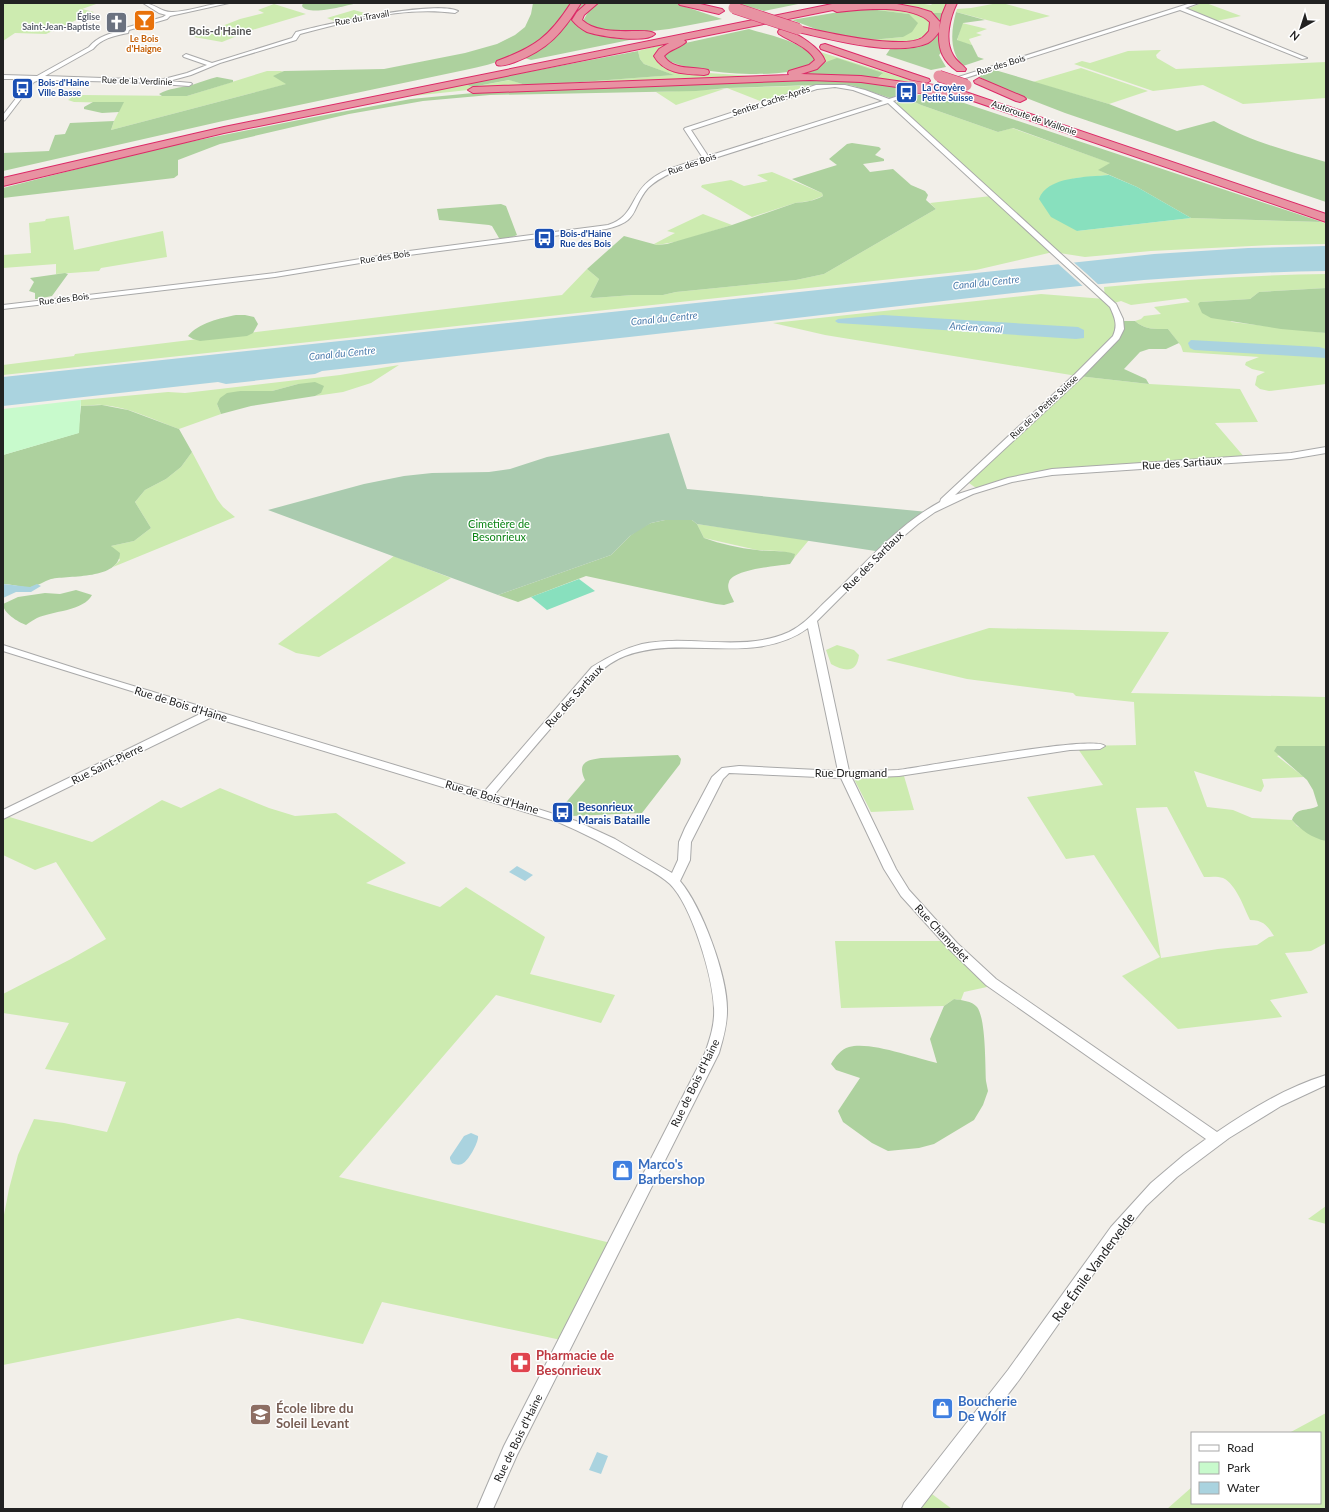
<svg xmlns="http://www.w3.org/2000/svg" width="1329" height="1512" font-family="Lato,sans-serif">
<rect width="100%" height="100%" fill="#f2efe9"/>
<path fill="#cdebb0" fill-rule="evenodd" d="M3 3H99L82 9 94 12 46 34 15 33 3 41Z
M865 3H918L931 5 933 3H950L944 13H932L858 4Z
M998 3H1002L1050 16 1010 26 956 12 957 9 971 8Z
M1202 3H1206L1241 16 1216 21 1187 9Z
M274 4 306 14 252 30 222 42 194 37 240 19 264 13 258 10Z
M862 8 906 9 930 20V32C909 48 885 42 860 41L903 37 909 14Z
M354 10 372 15 337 22 327 18Z
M962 23 987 29 976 33 982 35 969 39 972 45 957 41Z
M680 40 657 59 694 72 753 76V78L468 90 394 98 465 84 472 87 510 80 529 86 673 75 644 64 640 59 638 51Z
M1158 50H1161L1156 55 1157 58 1176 69 1326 62V98L1243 104 1203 85 1153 91 1074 64 1082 61 1090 63 1128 51Z
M817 51 919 83 913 85 876 79 882 74 823 62 822 55Z
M1081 68 1148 91 1109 104 1033 82Z
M267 71H284L281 72 287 84 111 130 114 121 123 103 74 102 68 100 72 97 81 95 187 96Z
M827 85 765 103 727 88H728Z
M724 89 676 105 656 92Z
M906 98 921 105 998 132 1012 128 1111 163 1099 170 1109 175 1076 178 1050 186 1077 231 1191 218 1322 222 1326 224V244L1272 245 1151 251 1085 257 1053 252 976 270 3 375V365L74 356 75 354 562 295 587 269 599 279 590 297 593 298 633 295H663L676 292 796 280 824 274 936 209 930 203 991 196 896 104 898 100Z
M772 172 822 193 823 196 810 201 795 203 752 217 701 187 702 185 731 180 744 186 768 181 757 175Z
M703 214 732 225 680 241 657 245 654 244 675 233 667 231Z
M69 216 74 250 163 231 167 257 101 268 99 271 56 274V264L3 268V255L31 253 29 223 45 221 46 219Z
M1326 274V288L1259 292 1250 299 1200 302 1232 322 1326 333V384L1269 391 1260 389 1255 385 1257 376 1265 372 1252 369 1245 365 1246 362 1259 357 1183 352 1181 346 1168 329C1155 329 1145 330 1135 321L1141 319 1144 316 1161 314 1154 307 1190 302 1186 298 1131 305 1121 301 1111 304 1120 328 1078 376 1149 384 1240 389 1258 422 1215 423 1246 459 1031 475 979 490 966 481 1077 376 825 335 773 323 1041 294 1105 299 1104 287C1178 280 1252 275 1326 274Z
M399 365 371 383 343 392 315 396 321 393 298 384 272 391H240L217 404 221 414 179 429C154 420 129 407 102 405 95 404 88 406 81 406V400L168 392 185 393 340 375Z
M192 452 217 499 223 507 235 517 113 567 120 560 111 546 134 541 151 528 135 502 145 490 166 479 181 467Z
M697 524 809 540 794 558V554L779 551 757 550 704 538Z
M394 556 451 578 319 657 296 653 278 644Z
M989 628 1169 632 1131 693 1326 697V746L1305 747 1277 756 1304 777 1262 779 1264 786 1261 792 1194 771 1207 807 1233 810 1252 818 1292 820 1297 826 1326 841V943L1311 951 1285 953 1308 993 1270 1000 1282 1017 1178 1029 1122 976 1160 957 1094 855 1066 859 1027 797 1103 785 1076 746 1136 745 1134 702 1076 696 1073 693 967 679 886 660ZM1167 807 1204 877C1210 877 1217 876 1223 878 1236 884 1244 908 1250 920 1263 920 1268 926 1274 936L1269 937 1257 945 1218 949 1161 958 1136 808Z
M837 645 854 650 859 655C857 673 845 672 831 664L826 650Z
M904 776 914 810 871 812 854 779Z
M220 788 269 808 295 816 336 813 406 863 366 883 440 907 466 887 545 937 530 974 615 995 601 1023 496 995 339 1177 615 1244 566 1341 382 1302 363 1344 238 1318 3 1365V1220L9 1189 18 1155 34 1119 64 1123 107 1132 126 1082 45 1069 69 1023 3 1013V994L71 959 106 939 56 862 35 870 3 855V815L92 842 162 800 181 808Z
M835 941H948L996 985 964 992 961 1000 954 999 944 1006 841 1008Z
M1326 1206V1224L1308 1219Z
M1326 1413V1509H1167L1192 1487V1503H1320V1433H1289Z
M932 1494 952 1509H919Z"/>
<path fill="#add19e" d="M303 3H358C347 5 309 17 302 6Z
M533 3H571C566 11 560 21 554 29 531 54 497 63 465 70L223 121 3 171V153L49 151 55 135 65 134 70 123 114 121 111 130 286 84 273 76 284 71 384 69 465 53 497 44 515 35 525 27 531 14Z
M580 3H588L582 7 574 19 576 25 582 29 637 36 654 35 531 60 522 57C553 43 562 32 580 3Z
M598 3H674L722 19 669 29 635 33 596 30 583 21 591 7Z
M736 3H803L764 11Z
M862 8 909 14 918 23 912 32 903 37 860 41 826 33 792 20Z
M956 12 985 20 963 23 957 40 972 45 978 57 984 59 963 66C949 51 951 31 956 12Z
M932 13H944L943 51 939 55 946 67 931 70 886 55 892 46 925 42 939 25 938 19Z
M749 29C771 36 801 40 816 60 814 62 812 65 809 66 784 80 693 74 667 60L665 57 666 53 677 45 690 42Z
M638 51 640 59 644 64 674 75 529 86 509 80 472 87 465 84Z
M837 58 883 73 876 79 753 78V76C768 76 785 77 800 73 812 70 824 62 837 58Z
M995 70 1109 104 1177 131 1214 121C1252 142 1285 150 1326 162V202L1065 113 998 87 978 76Z
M217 77 233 80V82L187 96H162L159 94C169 88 180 88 192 85 201 82 208 79 217 77Z
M789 80H844L906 87 913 90 890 98 854 86 843 84 728 88 696 91 490 95 423 101 349 114 220 144 178 160V175L174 178 3 198V188L159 148 309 118 411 99 494 91Z
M927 93 937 94 1322 222 1191 218 1137 187 1098 170 1110 163 1013 128 998 132 921 105 906 98Z
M93 102H124L119 112 102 113 84 109V107Z
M852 143 879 147 881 149 875 155 884 159V161L863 164 870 172 893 169 911 185 925 191 928 195 926 200 936 209 824 274 796 280 676 292 663 295H633L593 298 590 297 599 279 587 269 624 236 657 245 667 244 732 225 795 203C805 202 814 201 823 196L822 193 792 179 837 165 829 159 847 144Z
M501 204 506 206 517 235 510 238H499L492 226 489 225 439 220 437 209Z
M65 273 68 274 52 296 37 299H35V293L29 291 34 282 30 278Z
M1326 288V333L1281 329 1211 318 1202 313 1198 304 1200 302 1250 299 1259 292Z
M236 315H245L254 317 258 324 253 333 247 336 200 341 193 339 188 336C198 323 221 318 236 315Z
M1119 321H1135C1145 330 1155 329 1168 329L1179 343 1166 349H1149L1140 352 1124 369 1146 379 1149 384 1078 376 1116 337Z
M315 382 324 386 321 393 315 396 251 406 221 414 217 404 220 398 227 393 240 391H272L298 384Z
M102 405 128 410 179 429 192 452 181 467 166 479 145 490 135 502 151 528 134 541 111 546 120 553C119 580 70 575 51 579 44 581 38 586 31 587 22 588 12 584 3 584V455L78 433 81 406Z
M665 520H692L697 524 704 538C721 544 739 548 757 550 770 552 782 550 795 554L794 558 790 564C778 566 733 569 729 582 726 589 732 596 734 602L724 605 716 604 586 576 518 602 498 595 611 555 630 536 640 528 651 523Z
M76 590 92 595C84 611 52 611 37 618 33 620 29 623 26 625 18 622 3 613 3 604L18 597 45 593 60 594Z
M1277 746H1326V841C1312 838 1301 830 1292 820 1297 806 1307 812 1318 806L1313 790 1307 780 1274 751Z
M678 755 681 759 680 764 642 813 572 816 565 812 563 806 585 780C577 763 586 760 601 758Z
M954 999C961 1000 972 1001 977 1007 986 1019 985 1064 986 1081L988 1091 983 1105 974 1120 934 1144 919 1148 888 1151 872 1143 843 1122 838 1111 860 1078 836 1070 831 1064C835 1057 841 1049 849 1047 870 1041 915 1058 937 1063L930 1039 944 1006Z"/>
<path fill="#aacbaf" d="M669 433 687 489 928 512 882 552 697 524 692 520H665L651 523 630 536 611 555 498 595 268 510 364 484 404 476 432 473 489 472 510 469 547 457Z"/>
<path fill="#c8facc" d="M81 400 79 433 3 455V409Z"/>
<path fill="#88e0be" d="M1109 175 1137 187 1191 218 1077 231 1051 217 1039 199C1047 176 1088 177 1109 175Z
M579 579 595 591 547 610 531 597Z"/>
<path fill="#aad3df" d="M1326 246V271C1169 273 1012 293 856 311 678 332 500 351 322 371L315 374 226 384 218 382 3 406V377L1154 254 1248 248Z
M883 315 1078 327 1084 330V338L1076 339 838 323 835 321 838 319Z
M1191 340 1319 347 1326 349V358L1194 350 1190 348 1188 343Z
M3 584 30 587 37 584 41 586 31 592H16L3 598Z
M517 866 533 875 525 881 509 872Z
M471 1133 478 1136C479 1142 468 1162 462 1164 459 1165 456 1165 452 1163L450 1159V1157L464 1136Z
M597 1452 608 1456 601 1474 589 1470Z"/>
<path fill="#f2efe9" d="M1071 260 1087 274 1101 287 1086 289 1056 262Z"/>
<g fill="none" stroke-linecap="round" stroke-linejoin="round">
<defs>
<path id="street" d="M143 3C154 3 162 13 173 12 192 11 209 3 229 3L170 16 167 19 129 30 128 33C114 36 102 38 93 49L45 76 160 80 187 73 207 65 184 57 183 56 186 54 212 63 292 38 296 32C325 24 435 0 458 11L455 13C404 6 349 21 300 34L296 40 220 63 191 75 169 81 191 83 192 84 189 86 132 82 39 80 34 82 5 120 3 121V115L31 79H3V75L37 76 89 47C98 36 110 33 124 31L125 28 163 17 166 15 159 13Z
M1191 3H1199L1185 8 1307 58 1302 59 1180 10 893 101 1116 304 1123 319 1124 329 1119 339 1081 378 955 495 1008 478 1052 469 1291 453 1326 447V453L1291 459 1052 475 1012 482 973 494 935 512 918 524 892 546 817 621 849 771C865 771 882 771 898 770 924 767 1097 734 1105 746L1100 749 1070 750 899 776 852 778 896 869 909 890 957 943 996 979 1217 1132C1251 1109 1287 1087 1326 1075V1085L1281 1106 1229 1138 1177 1177 1146 1206 1111 1249 1019 1380 920 1509H902L904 1503 1008 1370 1111 1227 1151 1183 1184 1155 1206 1139 986 985 949 949 901 896 884 869 841 778 729 773 723 779 691 842 690 860 680 881C702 907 728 977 727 1011 727 1026 723 1039 719 1053L517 1455 493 1509H477L504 1446 705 1053C710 1039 715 1024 714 1008 713 977 692 906 670 884 659 874 646 868 634 861 609 846 584 833 558 822L212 717 3 819V810L202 713 3 651V645L87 672 484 792 592 667C608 657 623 649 642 644 690 634 742 653 789 632 803 625 813 614 824 603 862 568 894 527 940 502L941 499 1075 374 1113 336C1118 325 1115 318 1110 307L888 103 677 170C667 175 656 180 648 188 630 209 641 221 606 229L409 255 275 277 3 309V305L275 273 409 251 608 225C635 216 630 196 649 181 664 168 685 164 703 158L684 129 685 128 816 85H845L865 90 889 99ZM835 87 853 90 883 101 708 156 691 130 817 89ZM808 628 838 771 739 766 722 768 712 777 685 828 679 842 678 860 672 873 615 839 576 821 494 795C515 770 536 745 557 721 577 698 596 667 625 656 683 634 755 667 808 628Z"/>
<path id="highway" d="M571 3H581C563 32 548 50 515 62 509 64 503 67 497 65L496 63 497 61C535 47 549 37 571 3Z
M587 3H598L584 15 582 20C602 39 648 26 655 34 646 44 599 36 587 32 581 29 576 25 572 20L577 12Z
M678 3H696L722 9 724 11 719 14 680 5Z
M837 3 897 4 918 8 931 12 938 20 940 22 939 30 942 15 947 3H957C950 17 944 40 953 55 956 61 962 64 966 69L965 71H957C943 61 938 50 939 32 936 36 932 41 928 43 896 57 832 40 798 32L793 29 798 26C823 32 902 50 922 38 925 36 927 33 929 31L930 22C911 4 862 9 837 12L833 10 684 40 686 42C680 48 670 49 664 56 673 71 694 66 708 70L709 72 708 74 704 75C685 74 664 74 654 56L659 49 669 43 224 133 3 186V178L224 127Z
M783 29C796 32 821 48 825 61L817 69 801 74 861 76 911 83 916 86 911 89 861 82 810 80 473 93 468 90 473 87 789 75 788 73 789 71 809 65 815 60C810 48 790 41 779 34L778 32 779 30Z
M825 44 929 79 930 81 925 84 921 83 821 49 820 47 821 45Z
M979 78 1024 97 1026 99 1020 102 1016 101 975 83 974 81Z
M951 87 1326 214V222L947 92 946 90Z"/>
</defs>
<use href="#street" stroke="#a9a9a9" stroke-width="2"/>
<use href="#highway" stroke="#dc2a67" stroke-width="2"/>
<use href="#street" fill="#fff" fill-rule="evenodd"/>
<use href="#highway" fill="#e892a2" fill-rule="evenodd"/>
<defs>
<path id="highway-bridge" d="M734 8 798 29
M939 76 966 85
M911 86 943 92"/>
</defs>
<use href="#highway-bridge" stroke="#dc2a67" stroke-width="12" stroke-linecap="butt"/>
<use href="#highway-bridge" stroke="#e892a2" stroke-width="11"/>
</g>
<defs>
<symbol id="bar-square" viewBox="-11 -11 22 22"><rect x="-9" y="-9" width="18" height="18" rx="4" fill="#e8710a" stroke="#fff"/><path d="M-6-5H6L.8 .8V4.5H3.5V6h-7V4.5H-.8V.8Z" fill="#fff"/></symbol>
<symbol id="church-square" viewBox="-11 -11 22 22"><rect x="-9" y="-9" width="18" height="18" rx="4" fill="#6b7280" stroke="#fff"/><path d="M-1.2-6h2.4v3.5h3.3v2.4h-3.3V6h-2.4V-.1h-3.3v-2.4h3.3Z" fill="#fff"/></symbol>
<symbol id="bus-square" viewBox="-11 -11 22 22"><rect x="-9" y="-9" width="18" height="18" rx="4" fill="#1a4fb4" stroke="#fff"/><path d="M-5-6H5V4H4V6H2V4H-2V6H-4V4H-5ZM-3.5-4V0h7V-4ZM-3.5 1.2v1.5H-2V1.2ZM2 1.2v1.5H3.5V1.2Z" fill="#fff"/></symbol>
<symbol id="shop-square" viewBox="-11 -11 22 22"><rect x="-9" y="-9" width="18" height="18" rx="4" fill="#3f7fe0" stroke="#fff"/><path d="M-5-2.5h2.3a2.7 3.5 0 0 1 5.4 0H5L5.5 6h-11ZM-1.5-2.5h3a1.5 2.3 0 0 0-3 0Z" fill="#fff"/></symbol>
<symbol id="pharmacy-square" viewBox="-11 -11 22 22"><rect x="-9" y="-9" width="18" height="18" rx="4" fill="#e0444e" stroke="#fff"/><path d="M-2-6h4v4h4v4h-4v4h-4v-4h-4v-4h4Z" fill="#fff"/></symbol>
<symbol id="school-square" viewBox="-11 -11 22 22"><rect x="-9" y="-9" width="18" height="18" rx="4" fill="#8d6e63" stroke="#fff"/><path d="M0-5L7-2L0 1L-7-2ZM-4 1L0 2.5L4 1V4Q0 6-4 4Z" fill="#fff"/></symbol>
</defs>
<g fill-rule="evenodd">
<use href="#bar-square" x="132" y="8" width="25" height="25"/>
<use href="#church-square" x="104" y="10" width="25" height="25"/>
<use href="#bus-square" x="10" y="76" width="25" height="25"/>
<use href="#bus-square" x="894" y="80" width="25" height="25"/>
<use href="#bus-square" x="532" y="226" width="25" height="25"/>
<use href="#bus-square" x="550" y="800" width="25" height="25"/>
<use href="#shop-square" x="610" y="1158" width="25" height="25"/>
<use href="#pharmacy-square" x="508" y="1350" width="25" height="25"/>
<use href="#shop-square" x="930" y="1396" width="25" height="25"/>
<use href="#school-square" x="248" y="1402" width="25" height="25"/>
</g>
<g text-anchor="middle" stroke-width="3" stroke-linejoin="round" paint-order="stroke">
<g font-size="9" font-weight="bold" fill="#5b616d" stroke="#fff" text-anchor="end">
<text x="100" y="20">Église<tspan x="100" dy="10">Saint-Jean-Baptiste</tspan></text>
</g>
<g font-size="9" fill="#222" stroke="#fff">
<text transform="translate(362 18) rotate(-10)" y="3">Rue du Travail</text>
<text transform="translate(1001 65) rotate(-17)" y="3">Rue des Bois</text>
<text transform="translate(137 81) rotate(2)" y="3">Rue de la Verdinie</text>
<text transform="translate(771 101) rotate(-18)" y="3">Sentier Cache-Après</text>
<text transform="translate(1034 118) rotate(19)" y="3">Autoroute de Wallonie</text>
<text transform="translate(692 164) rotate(-19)" y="3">Rue des Bois</text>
<text transform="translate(385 257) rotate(-9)" y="3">Rue des Bois</text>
<text transform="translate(64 299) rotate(-7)" y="3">Rue des Bois</text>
<text transform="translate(1044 407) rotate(-43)" y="3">Rue de la Petite Suisse</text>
</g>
<g font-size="9" font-weight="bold" fill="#c56008" stroke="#fff">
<text x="144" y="42">Le Bois<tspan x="144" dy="10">d'Haigne</tspan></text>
</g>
<g font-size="9" font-weight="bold" fill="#164399" stroke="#fff" text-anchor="start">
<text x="38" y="86">Bois-d'Haine<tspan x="38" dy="10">Ville Basse</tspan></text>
<text x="922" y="91">La Croyère<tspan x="922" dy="10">Petite Suisse</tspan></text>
<text x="560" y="237">Bois-d'Haine<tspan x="560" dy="10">Rue des Bois</tspan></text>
</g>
<g font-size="10" font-style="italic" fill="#4a7aab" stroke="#fff">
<text transform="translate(986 282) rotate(-6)" y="4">Canal du Centre</text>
<text transform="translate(664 318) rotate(-6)" y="4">Canal du Centre</text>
<text transform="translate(976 327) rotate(4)" y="4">Ancien canal</text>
<text transform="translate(342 353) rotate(-6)" y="4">Canal du Centre</text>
</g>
<g font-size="11" font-weight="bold" fill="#555" stroke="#fff">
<text x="220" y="35">Bois-d'Haine</text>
</g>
<g font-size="11" fill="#222" stroke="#fff">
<text transform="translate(1182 463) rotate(-4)" y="4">Rue des Sartiaux</text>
<text transform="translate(873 561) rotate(-45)" y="4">Rue des Sartiaux</text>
<text transform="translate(574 696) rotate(-48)" y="4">Rue des Sartiaux</text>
<text transform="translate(181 704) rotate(17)" y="4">Rue de Bois d'Haine</text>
<text transform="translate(107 764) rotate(-26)" y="4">Rue Saint-Pierre</text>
<text x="851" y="777">Rue Drugmand</text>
<text transform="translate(492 797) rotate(16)" y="4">Rue de Bois d'Haine</text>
<text transform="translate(942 933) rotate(47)" y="4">Rue Champelet</text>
<text transform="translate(695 1083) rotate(-64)" y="4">Rue de Bois d'Haine</text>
<text transform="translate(518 1438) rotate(-64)" y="4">Rue de Bois d'Haine</text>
</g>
<g font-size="11" fill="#0c8416" stroke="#fff">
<text x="499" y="528">Cimetière de<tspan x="499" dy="13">Besonrieux</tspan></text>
</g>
<g font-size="11" font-weight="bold" fill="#164399" stroke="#fff" text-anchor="start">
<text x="578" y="811">Besonrieux<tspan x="578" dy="13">Marais Bataille</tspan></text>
</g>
<g font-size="13" font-weight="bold" fill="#366cbe" stroke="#fff" text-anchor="start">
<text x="638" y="1169">Marco's<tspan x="638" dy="15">Barbershop</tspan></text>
<text x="958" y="1406">Boucherie<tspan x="958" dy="15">De Wolf</tspan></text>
</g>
<g font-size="13" fill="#222" stroke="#fff">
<text transform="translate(1093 1267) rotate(-54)" y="5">Rue Émile Vandervelde</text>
</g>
<g font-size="13" font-weight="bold" fill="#be3a42" stroke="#fff" text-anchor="start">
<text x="536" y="1360">Pharmacie de<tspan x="536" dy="15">Besonrieux</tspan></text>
</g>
<g font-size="13" font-weight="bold" fill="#785e54" stroke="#fff" text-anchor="start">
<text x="276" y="1413">École libre du<tspan x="276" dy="15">Soleil Levant</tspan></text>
</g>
</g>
<rect width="1329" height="1512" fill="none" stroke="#222222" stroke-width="8"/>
<rect x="1191" y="1432" width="130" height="72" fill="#ffffff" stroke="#a7a7a7"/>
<rect x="1199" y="1445" width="20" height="6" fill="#ffffff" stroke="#a7a7a7"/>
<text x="1227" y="1452" font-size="12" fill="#222222">Road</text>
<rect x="1199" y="1462" width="20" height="12" fill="#c8facc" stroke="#a7a7a7"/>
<text x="1227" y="1472" font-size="12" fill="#222222">Park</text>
<rect x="1199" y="1482" width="20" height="12" fill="#aad3df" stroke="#a7a7a7"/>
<text x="1227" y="1492" font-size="12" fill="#222222">Water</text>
<g transform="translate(1301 28) rotate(219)" stroke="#ffffff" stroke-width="3" paint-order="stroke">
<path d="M0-3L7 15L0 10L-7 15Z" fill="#222222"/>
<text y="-6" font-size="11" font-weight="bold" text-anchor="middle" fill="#222222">N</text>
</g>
</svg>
